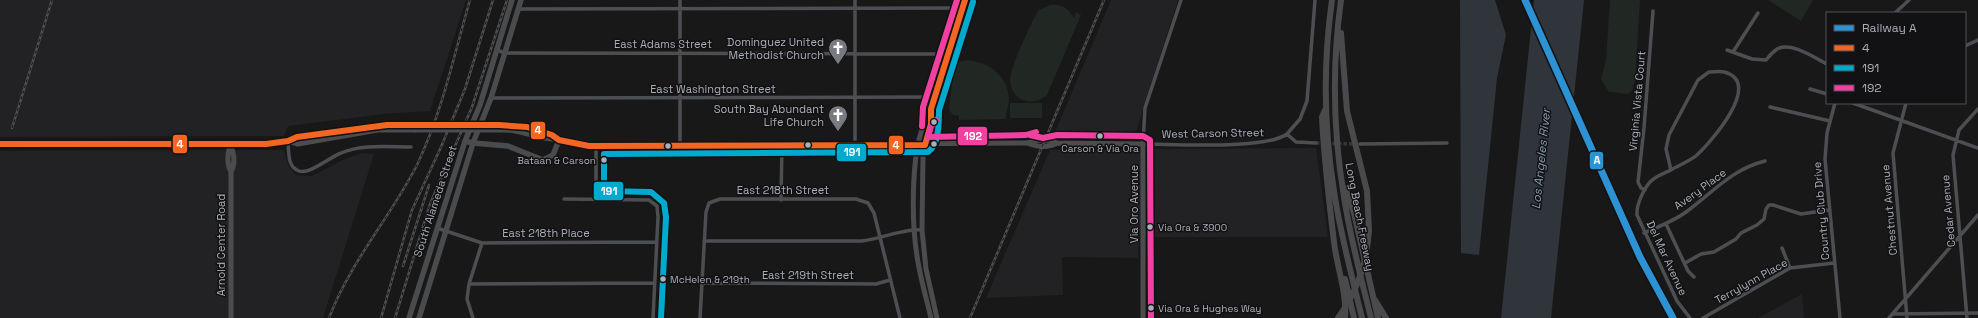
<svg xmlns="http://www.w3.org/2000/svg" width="1978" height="318" font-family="'Space Grotesk',sans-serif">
<rect width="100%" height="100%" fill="#181818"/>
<path fill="#222224" d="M0 0H466L430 111 384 114 288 126 284 136 0 137Z
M1111 0H1178L1136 132 1134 136 1053 137Z
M1316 148 1328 237H1139L1138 258 1062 257 1063 295 986 298 1050 150Z
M284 150 288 165 296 175 312 176 343 160 362 153 374 154 323 318H0V151Z
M1802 294 1804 318H1758Z"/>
<path fill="#212722" d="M1610 0H1640L1635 81 1632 90 1628 94 1609 92 1601 80 1606 60Z
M1768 0H1813L1801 21Z
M1050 5C1061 4 1068 8 1074 18L1076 12 1081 15 1047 95C1039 101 1031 104 1021 99 1015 96 1011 89 1010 82 1009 69 1029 29 1035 16L1039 10Z
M967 60C989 62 1009 76 1009 100 1009 107 1005 113 1006 119L959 120V116L953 115 949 110 952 80 958 62Z
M1010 103H1042V118H1010Z"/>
<path fill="#2f353b" d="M1460 0H1495L1506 35 1497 78 1479 255 1461 253Z
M1534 0H1584L1551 318H1501Z"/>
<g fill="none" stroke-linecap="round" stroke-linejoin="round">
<path stroke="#353638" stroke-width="3.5" stroke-dasharray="3.5 2" stroke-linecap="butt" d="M1316 143 1357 144"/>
<path stroke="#4d4e51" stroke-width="3.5" d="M855 0V145
M1181 0 1145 108 1143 144C1173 144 1265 150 1287 134L1296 142 1316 143
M519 9 962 8
M1895 13 1909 0
M1965 46 1978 40
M497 50 505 53 949 54
M1727 50 1752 59 1766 60C1769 56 1773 52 1777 49 1791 41 1815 58 1827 64
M1733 52 1758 13
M1709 72C1713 72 1720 71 1724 72 1764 82 1711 142 1697 155 1690 161 1679 165 1671 170L1666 149 1669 135 1698 80Z
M1810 89 1827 94
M491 98 935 97
M1835 103 1827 133 1825 159 1840 318
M1853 103 1978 148
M1906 103 1893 153 1907 318
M1770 107 1830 121
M1287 134 1300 119 1307 101 1315 0
M288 141C289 152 287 167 299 171 309 175 330 157 341 153 362 144 388 147 411 147
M1360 144 1447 143
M680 146V0
M1671 170C1664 173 1656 176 1651 181 1644 188 1636 205 1637 215L1677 301 1690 318
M1645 190 1641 188 1638 182 1644 128 1653 11
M564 199 649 200 657 206 658 217 653 318
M596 199V146
M781 200 782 145
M1666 224 1688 271 1694 277
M437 228 482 243 657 242
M1644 233C1658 227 1674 221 1686 212 1712 193 1732 169 1765 161
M704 241H862C879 239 907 228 922 230
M1782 248 1790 268
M1685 263 1701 254 1714 252 1736 239 1741 233 1757 225 1764 219 1766 209 1769 205H1773L1801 214 1829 210
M702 283 876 284 890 280
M469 284 655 283
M1892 314 1978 313
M473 318 467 299 469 284 482 243
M700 318 706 212 709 203 720 199H856L868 203 874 213 900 318
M1703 318 1790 268 1834 263
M1889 318 1978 215
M1967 318 1953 155 1959 130 1978 109"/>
<path stroke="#4c4c4f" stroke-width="5" d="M930 115C909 139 912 225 917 256 920 277 926 297 931 318
M510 125 527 127 552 135 559 140 589 146 1027 143C1038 140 1047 138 1057 143
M509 130C521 131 547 141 556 139
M288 141 298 144 378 130H415
M1027 143C1037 147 1048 148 1057 143L1143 144V318
M0 144H266L288 141 297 137 378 126 416 125
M230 144C228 154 226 163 231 172V318
M230 144C234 153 236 163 231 172
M937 318 926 269 922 230 923 156 931 124V109L965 0"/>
<path stroke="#4a4b4d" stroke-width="5.5" d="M465 141 473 143 508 146 543 160 553 155 559 140
M409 318 465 141 480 105 512 0
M419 318 473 143 491 98 521 0"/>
<path stroke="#4a4a4d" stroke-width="6" d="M1332 0C1323 63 1324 128 1334 191 1340 233 1352 276 1362 318
M1341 0C1332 65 1333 132 1344 197 1350 237 1361 278 1371 318
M1341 33 1347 111 1367 191 1369 230
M1325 110 1322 117C1324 159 1329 201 1334 242 1337 268 1347 292 1345 318
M1345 188 1354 213 1378 318
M1345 279 1354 318
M1375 300 1386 318"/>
<defs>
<path id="rail" d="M12 128 52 0
M403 266 429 185
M329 318C350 262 390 218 417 165 442 113 454 55 470 0
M381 318 412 210 441 147 465 89 493 0
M395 318 430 204 472 107 507 0
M970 318 1104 0"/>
</defs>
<use href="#rail" stroke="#4e4f51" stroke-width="2.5"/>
<use href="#rail" stroke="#121214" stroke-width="1" stroke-dasharray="3" stroke-linecap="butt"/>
<path stroke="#4c4c4f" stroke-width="5" d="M416 125H510
M415 130H509"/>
<path stroke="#4a4a4d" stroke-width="6" d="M1338 318C1357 292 1367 262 1369 230"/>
<defs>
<path id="bus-1" d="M0 144H266L288 141 297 137 387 125H499L527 127 552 135 559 140 589 146 925 145 931 124V109L965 0"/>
<path id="bus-2" d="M661 318 666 217 664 203 651 192 604 191V154L928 152C939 145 939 122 939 110L973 2"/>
<path id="bus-3" d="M936 120 931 126 928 137 1026 135 1036 132
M922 126 923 107 957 0
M1030 135 1043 138 1057 135 1143 136 1150 140 1151 318"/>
</defs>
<use href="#bus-1" stroke="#121214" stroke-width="9"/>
<use href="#bus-2" stroke="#121214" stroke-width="9"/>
<use href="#bus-3" stroke="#121214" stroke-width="9"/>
<use href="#bus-1" stroke="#f26522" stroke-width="6"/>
<use href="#bus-2" stroke="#00a9ce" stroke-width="6"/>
<use href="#bus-3" stroke="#f240a1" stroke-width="6"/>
<defs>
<path id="rail-1" d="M1525 0 1640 257 1673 318"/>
</defs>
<use href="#rail-1" stroke="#121214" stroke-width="10"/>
<use href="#rail-1" stroke="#2d92d3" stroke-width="7"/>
</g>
<defs>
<symbol id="church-pin" viewBox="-11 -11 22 30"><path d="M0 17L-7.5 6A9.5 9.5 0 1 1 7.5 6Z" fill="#787a80" stroke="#121214"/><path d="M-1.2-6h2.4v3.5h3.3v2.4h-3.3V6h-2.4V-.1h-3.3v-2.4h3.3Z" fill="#fff"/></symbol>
</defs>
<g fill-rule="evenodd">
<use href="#church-pin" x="827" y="37" width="22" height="30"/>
<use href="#church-pin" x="827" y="104" width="22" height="30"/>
</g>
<g fill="#abafb8" stroke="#121214" stroke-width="1.5">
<circle cx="934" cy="122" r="3.5"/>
<circle cx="1100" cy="136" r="3.5"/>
<circle cx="934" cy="144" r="3.5"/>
<circle cx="808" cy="145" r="3.5"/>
<circle cx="668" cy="146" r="3.5"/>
<circle cx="604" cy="160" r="3.5"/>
<circle cx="1150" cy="227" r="3.5"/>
<circle cx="663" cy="279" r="3.5"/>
<circle cx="1151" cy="308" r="3.5"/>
</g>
<g text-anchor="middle" stroke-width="3" stroke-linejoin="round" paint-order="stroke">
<g font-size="10" fill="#abafb8" stroke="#121214" text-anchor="start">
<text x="1100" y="152" text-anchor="middle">Carson &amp; Via Ora</text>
<text x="596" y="164" text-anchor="end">Bataan &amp; Carson</text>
<text x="1158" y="231">Via Ora &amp; 3900</text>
<text x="670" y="283">McHelen &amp; 219th</text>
<text x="1158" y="312">Via Ora &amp; Hughes Way</text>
</g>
<g font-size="11" fill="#abafb8" stroke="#121214" text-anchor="end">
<text x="824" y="46">Dominguez United<tspan x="824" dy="13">Methodist Church</tspan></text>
<text x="824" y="113">South Bay Abundant<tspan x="824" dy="13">Life Church</tspan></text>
</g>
<g font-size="11" fill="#abafb8" stroke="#121214">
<text x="663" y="48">East Adams Street</text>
<text x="713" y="93">East Washington Street</text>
<text transform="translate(1637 101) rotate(-85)" y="4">Virginia Vista Court</text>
<text transform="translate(1213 133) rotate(-1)" y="4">West Carson Street</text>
<text transform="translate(1700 189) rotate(-36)" y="4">Avery Place</text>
<text x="783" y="194">East 218th Street</text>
<text transform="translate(435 201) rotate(-72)" y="4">South Alameda Street</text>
<text transform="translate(1134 204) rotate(-90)" y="4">Via Oro Avenue</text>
<text transform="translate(1889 210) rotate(-95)" y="4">Chestnut Avenue</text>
<text transform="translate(1821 211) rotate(-95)" y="4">Country Club Drive</text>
<text transform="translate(1948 211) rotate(-95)" y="4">Cedar Avenue</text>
<text transform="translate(1360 217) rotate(79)" y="4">Long Beach Freeway</text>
<text x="546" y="237">East 218th Place</text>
<text transform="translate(221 245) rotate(-90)" y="4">Arnold Center Road</text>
<text transform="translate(1667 258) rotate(65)" y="4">Del Mar Avenue</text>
<text x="808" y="279">East 219th Street</text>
<text transform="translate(1751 281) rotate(-29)" y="4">Terrylynn Place</text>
</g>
<g font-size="12" font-style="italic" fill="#869caf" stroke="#121214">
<text transform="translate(1541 159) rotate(-84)" y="4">Los Angeles River</text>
</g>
</g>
<g stroke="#121214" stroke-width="1.5">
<rect x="530" y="121" width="16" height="19" rx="4" fill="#f26522"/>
<rect x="957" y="126" width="31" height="20" rx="4" fill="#f240a1"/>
<rect x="172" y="134" width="16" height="20" rx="4" fill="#f26522"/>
<rect x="888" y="135" width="16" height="20" rx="4" fill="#f26522"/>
<rect x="836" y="143" width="31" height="19" rx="4" fill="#00a9ce"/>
<rect x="1589" y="151" width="15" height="19" rx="4" fill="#2d92d3"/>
<rect x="593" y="181" width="31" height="20" rx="4" fill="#00a9ce"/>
</g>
<g font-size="11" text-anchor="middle" font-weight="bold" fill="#fff">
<text x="538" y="134">4</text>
<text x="973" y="140">192</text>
<text x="180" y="148">4</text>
<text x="896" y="149">4</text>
<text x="852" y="156">191</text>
<text x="1597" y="164">A</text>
<text x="609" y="195">191</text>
</g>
<rect x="1826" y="12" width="140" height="92" fill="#121214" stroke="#4f5156"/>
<rect x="1834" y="25" width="20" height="6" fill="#2d92d3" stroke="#4f5156"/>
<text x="1862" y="32" font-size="12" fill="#abafb8">Railway A</text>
<rect x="1834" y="45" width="20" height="6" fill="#f26522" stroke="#4f5156"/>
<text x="1862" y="52" font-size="12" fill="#abafb8">4</text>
<rect x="1834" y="65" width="20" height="6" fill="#00a9ce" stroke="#4f5156"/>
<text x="1862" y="72" font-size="12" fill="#abafb8">191</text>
<rect x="1834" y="85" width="20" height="6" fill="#f240a1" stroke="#4f5156"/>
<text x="1862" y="92" font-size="12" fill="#abafb8">192</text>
</svg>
